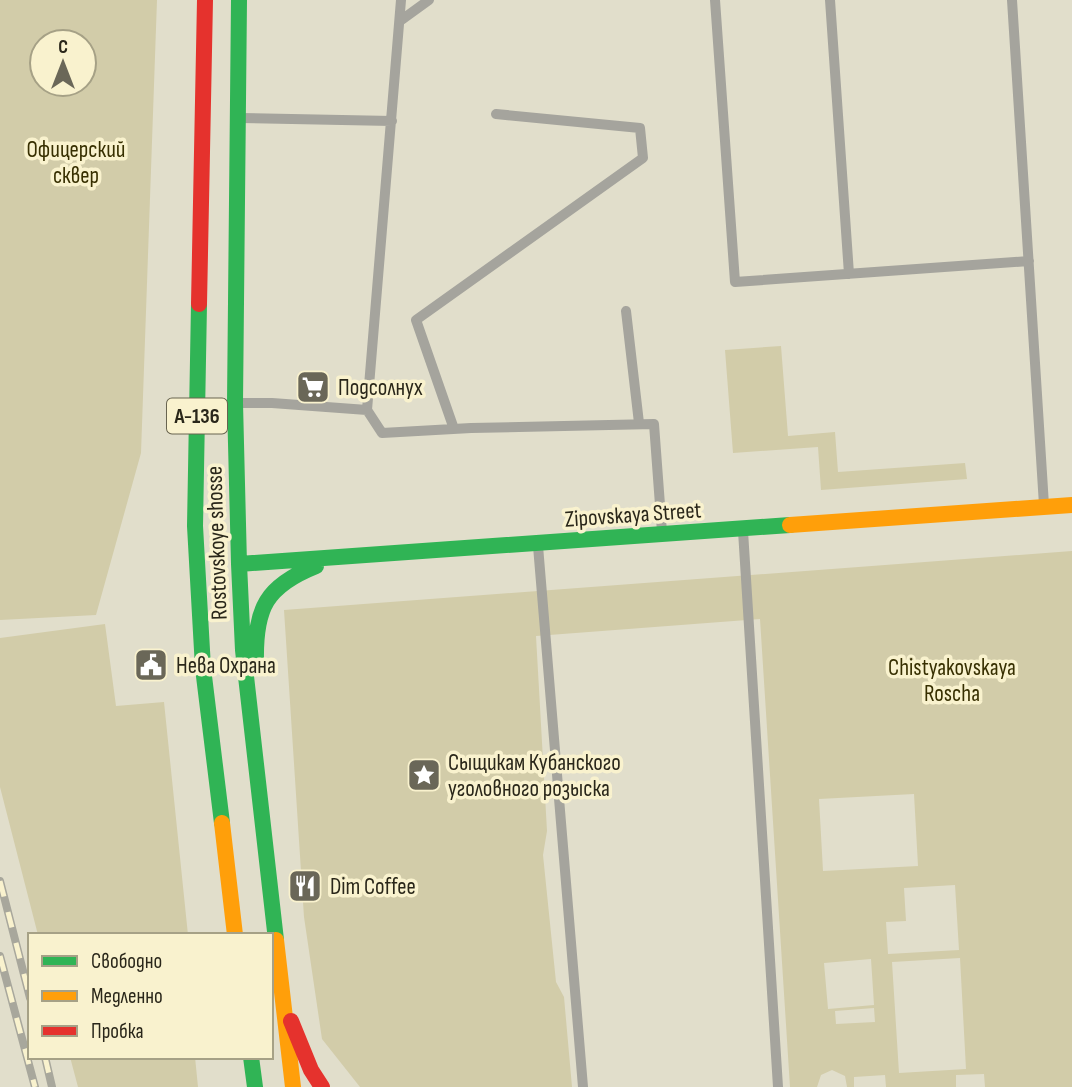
<svg xmlns="http://www.w3.org/2000/svg" width="1072" height="1087" font-family="'Sofia Sans Condensed',sans-serif">
<rect width="100%" height="100%" fill="#e1decb"/>
<path fill="#d2cca9" fill-rule="evenodd" d="M0 0H157L141 453 96 615 0 620ZM42 42H84V84H42Z
M781 346 788 436 835 432 838 472 965 463 967 479 821 490 818 447 733 453 725 350Z
M1072 551V1087H985L984 1074 956 1075V1087H886L885 1075 854 1077V1087H847L845 1076 832 1070 821 1075 817 1087H790L760 619 536 636 547 831 543 855 556 982 564 997 572 1087H360L322 1039 304 917 284 610ZM914 794 918 866 823 871 819 799ZM955 885 959 950 888 954 886 922 906 921 904 888ZM960 958 966 1069 899 1073 892 962ZM871 959 874 1005 828 1009 824 963ZM874 1008 875 1022 836 1024 835 1011Z
M105 624 116 706 164 702 188 935H38L0 787V638Z
M70 1057H195L198 1087H78Z"/>
<g fill="none" stroke-linecap="round" stroke-linejoin="round">
<path stroke="#a5a49d" stroke-width="10" d="M715 0 735 282 1029 261
M830 0 849 274
M1012 0 1044 505
M400 21 429 0
M240 118 392 121
M626 311 639 423
M238 403H272L367 410 382 433 471 428 654 424 662 532
M367 410 401 0
M454 429 416 320 643 158 640 128 496 114
M743 531 778 1087
M538 546 583 1087"/>
<path stroke="#30b455" stroke-width="16" d="M239 0 235 403 239 564 243 650 276 940
M199 304 195 526 203 668 222 823
M239 564 790 525
M256 661C255 608 266 586 316 566
M251 1057 255 1087"/>
<path stroke="#ff9f0a" stroke-width="16" d="M790 525 1072 505
M222 823 235 935
M276 940 293 1087"/>
<path stroke="#e5322d" stroke-width="16" d="M199 304 205 0
M291 1021 311 1070 322 1087"/>
<defs>
<path id="rail" d="M0 881 30 998
M0 956 35 1087
M45 1057 52 1087"/>
</defs>
<use href="#rail" stroke="#a8a79c" stroke-width="8"/>
<use href="#rail" stroke="#f9f2ce" stroke-width="5" stroke-dasharray="16" stroke-linecap="butt"/>
</g>
<defs>
<symbol id="supermarket-square" viewBox="-11 -11 22 22"><rect x="-9" y="-9" width="18" height="18" rx="4" fill="#6a6758" stroke="#f9f2ce"/><path d="M-6-5.5h2.5l.6 2H6L4.5 2H-2.5L-4.4-4H-6ZM-1.5 3.2a1.3 1.3 0 1 0 .1 0ZM3 3.2a1.3 1.3 0 1 0 .1 0Z" fill="#fff"/></symbol>
<symbol id="civic-square" viewBox="-11 -11 22 22"><rect x="-9" y="-9" width="18" height="18" rx="4" fill="#6a6758" stroke="#f9f2ce"/><path d="M-.6-6.5H3V-4.5H.6V-3L4-1V1h2V6H-6V1h2V-1L-.6-3ZM-1.2 2.5V6h2.4V2.5Z" fill="#fff"/></symbol>
<symbol id="sight-square" viewBox="-11 -11 22 22"><rect x="-9" y="-9" width="18" height="18" rx="4" fill="#6a6758" stroke="#f9f2ce"/><path d="M0-6L1.8-2.2L6-1.7L2.9 1.2L3.7 5.4L0 3.3L-3.7 5.4L-2.9 1.2L-6-1.7L-1.8-2.2Z" fill="#fff"/></symbol>
<symbol id="restaurant-square" viewBox="-11 -11 22 22"><rect x="-9" y="-9" width="18" height="18" rx="4" fill="#6a6758" stroke="#f9f2ce"/><path d="M-5-6h1v4h1v-4h1v4h1v-4h1v5L-1.5 .5V6h-2V.5L-5-1ZM5-6V6H3V1.5H1.5Q1.5-4 5-6Z" fill="#fff"/></symbol>
</defs>
<g fill-rule="evenodd">
<use href="#supermarket-square" x="294" y="368" width="38" height="38"/>
<use href="#civic-square" x="132" y="646" width="38" height="38"/>
<use href="#sight-square" x="405" y="756" width="38" height="38"/>
<use href="#restaurant-square" x="286" y="867" width="38" height="38"/>
</g>
<g text-anchor="middle" stroke-width="7" stroke-linejoin="round" paint-order="stroke">
<rect fill="#f9f2ce" stroke="#686450" stroke-width="2" x="167" y="398.5" width="60" height="35" rx="5"/>
<g font-size="21" font-weight="bold" fill="#2a271a">
<text x="197" y="423">А-136</text>
</g>
<g font-size="23" fill="#372f01" stroke="#f9f2ce">
<text x="76" y="157">Офицерский<tspan x="76" dy="26">сквер</tspan></text>
<text x="952" y="675">Chistyakovskaya<tspan x="952" dy="26">Roscha</tspan></text>
</g>
<g font-size="23" fill="#2a271a" stroke="#f9f2ce" text-anchor="start">
<text x="338" y="395">Подсолнух</text>
<text x="176" y="673">Нева Охрана</text>
<text x="448" y="770">Сыщикам Кубанского<tspan x="448" dy="26">уголовного розыска</tspan></text>
<text x="330" y="894">Dim Coffee</text>
</g>
<g font-size="23" fill="#2a271a" stroke="#f9f2ce">
<text transform="translate(633 514) rotate(-4)" y="8">Zipovskaya Street</text>
<text transform="translate(216 543) rotate(-92)" y="8">Rostovskoye shosse</text>
</g>
</g>
<rect x="28" y="933" width="245" height="126" fill="#f9f2ce" stroke="#a6a186" stroke-width="2"/>
<rect x="42" y="956" width="35" height="10" fill="#30b455" stroke="#a6a186" stroke-width="2"/>
<text x="91" y="968" font-size="21" fill="#2a271a">Свободно</text>
<rect x="42" y="991" width="35" height="10" fill="#ff9f0a" stroke="#a6a186" stroke-width="2"/>
<text x="91" y="1003" font-size="21" fill="#2a271a">Медленно</text>
<rect x="42" y="1026" width="35" height="10" fill="#e5322d" stroke="#a6a186" stroke-width="2"/>
<text x="91" y="1038" font-size="21" fill="#2a271a">Пробка</text>
<g transform="translate(63 63)"><circle r="33" fill="#f9f2ce" stroke="#a6a186" stroke-width="2"/>
<path d="M0-5L12 26L0 18L-12 26Z" fill="#6a6758"/>
<text y="-10" font-size="19" font-weight="bold" text-anchor="middle" fill="#2a271a">С</text>
</g>
</svg>
